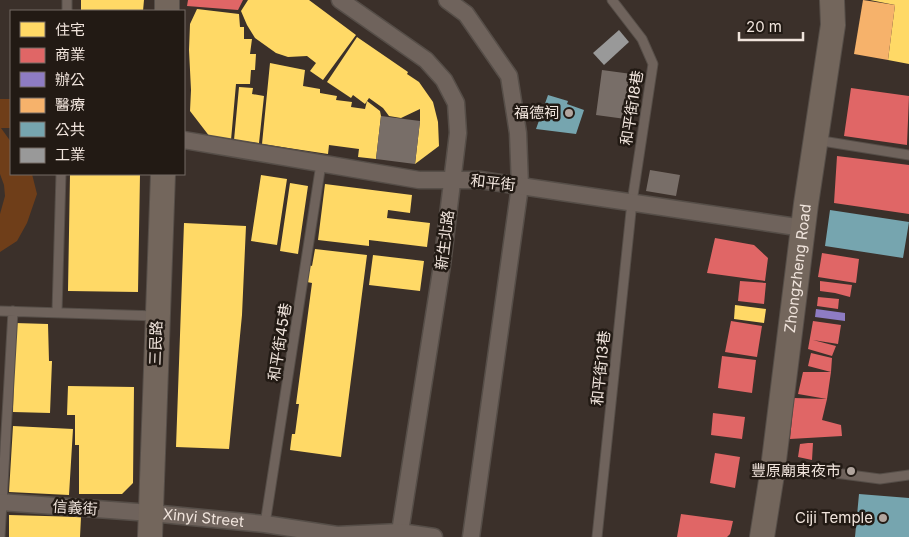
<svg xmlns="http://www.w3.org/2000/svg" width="909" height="537" font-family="Inter,'Noto Sans TC',sans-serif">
<rect width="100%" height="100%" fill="#3b302a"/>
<path fill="#6f3e19" d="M0 99H11V128H1L11 142V174H32L37 194 27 223 17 241 0 252V214L5 196 4 185 0 174Z"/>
<path fill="#ffd966" d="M81 0H144L143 11H81Z
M248 0H309L356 35 323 80 310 71 316 63 307 56 288 57 276 53 255 38 247 25 241 11Z
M870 0H909V64L888 60 895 5Z
M197 9 239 14 240 27H244V39H252L250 54H256L255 70H251L250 84H236L231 140 210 137 190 111 191 90 189 50 190 24Z
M357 37 408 72 407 74 419 82 433 102 438 122 439 146 415 164 420 121V109L401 118 389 116 383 108 369 98 365 104 353 95 351 98 327 82Z
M270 63 305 70 303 86 320 89V93L337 96 336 100 352 102 351 107 365 109 367 101 380 111 381 116 376 159 358 157 359 149 329 145 328 154 262 144Z
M239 87 253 88 252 94 264 96 259 143 234 140Z
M70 174H140L138 292 68 291Z
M261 175 287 179 277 245 251 241Z
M290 183 308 186 298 254 280 251Z
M325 184 412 195 410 213 388 210 387 218 430 223 427 247 369 240V246L318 240Z
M184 223 246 226 242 315 229 449 176 447Z
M315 249 367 255 341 457 290 450 292 434H295L299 404H296L312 283 307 282 309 265 312 266Z
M373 255 424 261 420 291 369 285Z
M735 305 766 309 764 323 734 319Z
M15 323 48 324 49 361H52L50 413 13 412Z
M68 386 134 387 133 483 122 494H79V445H75V415H67Z
M13 426 73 429 69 495 9 492Z
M9 515 81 517 80 537H9Z"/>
<path fill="#e06666" d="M188 0H243L238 10 187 6Z
M851 88 909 96 907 145 844 136Z
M837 156 909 165V214L834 203Z
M715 238 754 245 768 258 765 281 707 273Z
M822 253 859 259 856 283 818 277Z
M740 281 766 283 764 304 738 301Z
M820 281 852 285 850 297 835 293 820 291Z
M818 297 839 299 838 309 817 306Z
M731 321 762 326 757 357 725 352Z
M813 321 841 325 838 344 813 340 836 346 832 356 808 349Z
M811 353 832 358 831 372 808 366Z
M722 356 756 360 752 393 718 388Z
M803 372H831L827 399 822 420 841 425 842 436 790 439 794 398 827 399 798 394Z
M713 413 745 417 742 439 711 435Z
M808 443H813L812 460 798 457 800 444Z
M715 453 740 457 735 488 710 483Z
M681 514 733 521 730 534 727 537H677Z"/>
<path fill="#8e7cc3" d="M816 309 845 313V321L815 317Z"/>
<path fill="#f6b26b" d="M863 0 895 5 888 60 854 54Z"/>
<path fill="#76a5af" d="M548 95 568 101 567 104 584 110 576 134 536 129Z
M830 210 909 222 903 258 825 246Z
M859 494 909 498V537H855Z"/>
<path fill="#999" d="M619 30 629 42 604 65 593 53Z"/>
<path fill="#786e68" d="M602 70 639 75 633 120 596 115Z
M381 116 420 121 415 164 376 159Z
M650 170 680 175 676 196 646 191Z"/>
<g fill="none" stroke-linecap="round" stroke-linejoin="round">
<defs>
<path id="lane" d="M67 11V0
M816 140 909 155
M0 311 157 316
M57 312 61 174
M773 468 805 469 880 479 909 475
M265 524 321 164
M0 537 13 311
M597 537 632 202 653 64 642 39 612 0"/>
<g id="street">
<path d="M340 0 426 60 444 80 456 103 458 133 442 265 400 532"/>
<path d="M447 0 466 14 509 76 518 133 520 186 471 537"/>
<path d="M184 140 419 180H480L803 228"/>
<path id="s1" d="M0 502 151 513 265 524 337 535 400 532 434 537"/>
</g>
<g id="secondary">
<path d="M167 11V0"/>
<path d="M150 537 163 174"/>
<path id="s2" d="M762 537 773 468 806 204 833 25 832 0"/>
</g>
</defs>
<use href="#lane" stroke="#564e48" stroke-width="11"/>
<use href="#street" stroke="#564e48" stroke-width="19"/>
<use href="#secondary" stroke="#564e48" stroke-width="26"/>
<use href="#lane" stroke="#6f635c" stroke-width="9"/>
<use href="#street" stroke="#6f635c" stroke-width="16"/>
<use href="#secondary" stroke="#73665c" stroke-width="24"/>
</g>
<g fill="#b1a59e" stroke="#221a14" stroke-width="2">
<circle cx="569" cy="113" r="5"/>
<circle cx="851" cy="471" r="5"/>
<circle cx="883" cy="518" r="5"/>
</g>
<g text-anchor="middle" stroke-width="5" stroke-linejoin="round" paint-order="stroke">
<g font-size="15" fill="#f0e4dc" stroke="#221a14">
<text transform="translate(632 108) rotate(-81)" y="5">和平街18巷</text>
<text transform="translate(493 183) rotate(6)" y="5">和平街</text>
<text transform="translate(445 240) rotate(-83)" y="5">新生北路</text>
<text dy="5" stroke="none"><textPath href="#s2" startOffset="271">Zhongzheng Road</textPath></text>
<text transform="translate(280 342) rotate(-81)" y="5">和平街45巷</text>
<text transform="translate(156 343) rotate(-88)" y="5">三民路</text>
<text transform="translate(601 368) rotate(-84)" y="5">和平街13巷</text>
<text transform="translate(75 508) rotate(4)" y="5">信義街</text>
<text dy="5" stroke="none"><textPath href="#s1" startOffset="204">Xinyi Street</textPath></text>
</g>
<g font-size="15" fill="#f0e4dc" stroke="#221a14" text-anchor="end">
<text x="559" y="118">福德祠</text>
<text x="841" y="476">豐原廟東夜市</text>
<text x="873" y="523">Ciji Temple</text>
</g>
</g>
<rect x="10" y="10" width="175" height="165" fill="#221a14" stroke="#746b64"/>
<rect x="20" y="22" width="25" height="15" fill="#ffd966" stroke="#746b64"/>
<text x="55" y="35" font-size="15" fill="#f0e4dc">住宅</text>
<rect x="20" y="48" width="25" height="15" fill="#e06666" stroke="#746b64"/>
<text x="55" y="60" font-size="15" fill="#f0e4dc">商業</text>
<rect x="20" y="72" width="25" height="15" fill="#8e7cc3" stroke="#746b64"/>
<text x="55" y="85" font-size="15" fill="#f0e4dc">辦公</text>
<rect x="20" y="98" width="25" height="15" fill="#f6b26b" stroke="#746b64"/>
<text x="55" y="110" font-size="15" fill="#f0e4dc">醫療</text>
<rect x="20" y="122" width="25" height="15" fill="#76a5af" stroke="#746b64"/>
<text x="55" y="135" font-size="15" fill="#f0e4dc">公共</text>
<rect x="20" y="148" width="25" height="15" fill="#999999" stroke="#746b64"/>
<text x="55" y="160" font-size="15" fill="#f0e4dc">工業</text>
<path d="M739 32v8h64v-8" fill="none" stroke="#f0e4dc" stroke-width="2.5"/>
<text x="746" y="32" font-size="15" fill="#f0e4dc" stroke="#221a14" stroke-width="4" paint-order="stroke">20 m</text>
</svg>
